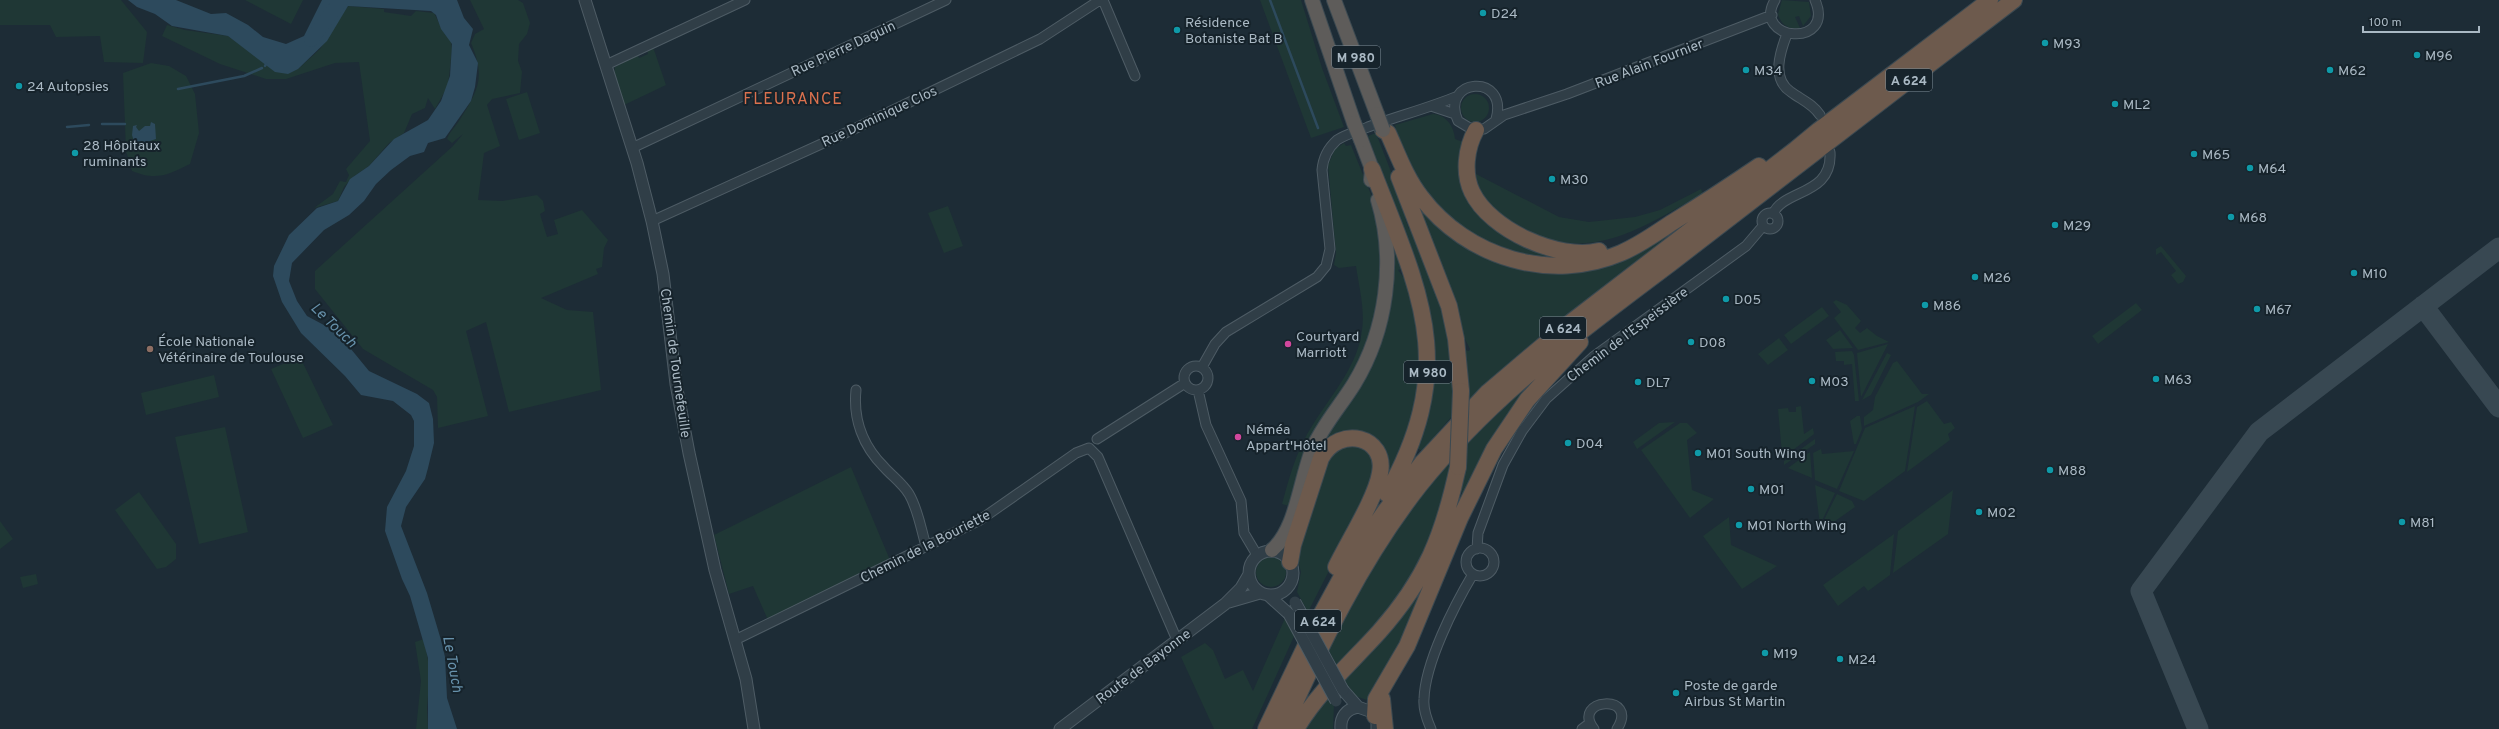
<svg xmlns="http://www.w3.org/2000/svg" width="2499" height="729" font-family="Overpass,sans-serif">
<rect width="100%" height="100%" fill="#1d2c36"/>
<path fill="#1f3735" d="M0 0H121L147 32 143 63 104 62 100 36 56 37 50 25H0Z
M245 0H303L291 24Z
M470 0H518L523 3 530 23 527 34 519 44 518 61 522 72 520 93 492 99 487 105 500 146 484 153 478 200 502 201 537 195 543 201 545 211 540 214 547 237 558 234 554 220 582 210 608 240 604 248 602 267 596 269 598 274 541 298 567 310 593 312 601 390 509 412 486 322 466 331 488 416 438 428 437 397 433 390 363 349 315 289V271L453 146 463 134 452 143 447 139C449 133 455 127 459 121 478 91 486 78 471 43L475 34 484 29Z
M1260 0H1301L1322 68 1344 127 1311 138Z
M1782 0 1809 2 1811 16 1803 26 1799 16 1795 17 1800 28C1789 30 1781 25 1778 14Z
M348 6 384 9V12L411 16 416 11 434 13 444 33 451 41 452 49 448 86 435 109 428 98 425 108 412 114 404 133 389 143 369 166 353 177 344 187 338 201 314 208 333 194 340 181 346 182 349 175 346 169 370 141 359 62 335 63 286 79H266L220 64 162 36 167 25 185 30 228 36 256 56 298 69 320 49Z
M653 47 666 85 624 105 614 74 615 67 638 55 639 58 648 54 647 50Z
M151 63 169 66 186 76 195 94 199 133 190 164C167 175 157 181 132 171L126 151 123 73Z
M527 92 540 133 519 140 506 99Z
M1461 108a14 14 0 1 1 28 0a14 14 0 1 1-28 0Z
M1433 114C1446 115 1454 126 1455 139L1463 142V190L1476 212 1557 255 1556 261 1512 255 1465 232 1419 186 1399 141 1395 125Z
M1376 133 1405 208V218L1409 229 1413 228 1446 313 1456 384 1452 416 1422 451 1415 447 1431 384 1395 211 1368 136Z
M1344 143 1346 146 1351 145 1370 192 1379 222 1383 278 1371 336 1289 506 1282 504C1287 486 1292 466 1300 449 1317 408 1357 375 1362 330 1365 309 1359 287 1356 266L1339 268 1334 265 1336 253 1328 165 1335 149Z
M1476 174 1559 217 1589 222 1635 217 1660 210 1701 189 1703 194C1638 229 1585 269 1513 222 1491 207 1481 201 1476 174Z
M1416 203 1444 227 1564 270 1711 207 1546 331 1469 400 1465 350 1469 351 1470 349 1463 335 1447 277Z
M948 206 963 246 944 253 928 213Z
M2161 246 2186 276 2183 282 2178 284 2171 275 2176 271 2161 252 2156 255V249Z
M1391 251H1396L1403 268 1398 270 1409 285 1421 336 1418 411 1375 504 1374 440 1322 446 1324 437 1364 376Z
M1836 300 1847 305 1861 321 1855 328 1860 333 1867 328 1877 336 1889 342 1858 350 1834 318 1841 312 1833 302Z
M2136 303 2142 310 2098 344 2092 336Z
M1822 307 1829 316 1791 344 1784 335Z
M1840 330 1853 348 1833 349 1826 340Z
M1779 338 1788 350 1768 365 1758 354Z
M1888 344 1861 397 1857 353Z
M1852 351 1854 355 1859 401H1855L1852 364 1844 365V361H1836L1835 352Z
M1887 353 1891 355 1871 395 1862 400Z
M300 357 333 425 303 438 271 369Z
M1897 361 1922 394H1929L1918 402 1864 426V417L1873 410 1875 397 1893 363Z
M1546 368 1461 498 1468 442Z
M214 375 219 397 146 415 141 393Z
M1927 401 1944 424 1951 422 1955 428 1948 434 1950 440 1907 472 1917 407Z
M1801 406 1804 434 1813 428 1814 434 1785 456 1782 454 1778 409 1788 408 1789 412H1796V407Z
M1915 406 1905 471 1864 501 1839 491 1865 428Z
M1857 416H1860L1862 429 1856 444H1854L1850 421Z
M1675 422 1637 449 1633 442 1659 423Z
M1680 423H1687L1697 433 1687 440 1692 490 1714 499 1690 518 1641 450Z
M225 427 248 532 199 544 175 437Z
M1815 439V444L1784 465V461Z
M1344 444 1365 448 1373 457 1375 466 1362 506 1308 612 1297 592 1301 572 1296 555 1325 462Z
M1821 449 1822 454 1854 451 1837 489 1815 480 1813 453Z
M1810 452 1812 478 1788 468Z
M1453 458 1444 511 1408 590 1338 668 1328 649C1363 581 1401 515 1453 458Z
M851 467 890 560 768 620 753 586 729 594 714 535Z
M1815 485 1835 493 1820 525Z
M1953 490 1948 534 1893 573 1898 531Z
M139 492 176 544V559L166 567 157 569 115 510Z
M1837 494 1852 501 1855 507 1821 531 1820 528Z
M1729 517 1731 545 1777 566 1742 589 1703 536Z
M0 521 13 539 0 549Z
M1894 534 1890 575 1868 591 1864 586 1838 606 1823 585Z
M1256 572a15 15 0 1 1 30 0a15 15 0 1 1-30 0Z
M1430 571 1407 630 1370 701 1355 696 1342 677Z
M36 574 38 584 23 588 20 577Z
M1286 616 1296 632 1252 729H1214L1181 657 1205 643 1213 650 1225 679 1243 670 1253 691Z
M424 639 430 671 427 708 428 729H416L421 681 415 642Z
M1328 693 1334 704 1333 729H1302L1306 722 1310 723Z"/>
<path fill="#2d4a5d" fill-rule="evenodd" d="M128 0H176L211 14 226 13 248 25 263 37 286 44 304 36 322 0H457L464 18 473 29 469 45 478 63 475 87 471 101 445 138 428 143 424 152 410 156 391 170 376 184 364 201 349 215 324 230 292 263 289 281 297 301 307 316 337 332 369 371 417 394 429 403 433 419 434 443 428 468 425 479 406 507 401 526 427 593 441 640 445 657 447 698 457 729H428V658L410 596 402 579 385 531 387 507 406 471 414 446V421L411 415 393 401 361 395 345 376 301 333 282 302 273 276 274 266 289 235 317 208 338 201 350 179 369 166 394 139 428 120 441 101 450 76 452 44 441 29 436 15 431 11 348 6 327 41 298 69 288 74 275 72 228 36 172 26 155 14 137 7ZM335 6 338 8C336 16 333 25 323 27 320 20 325 13 329 7Z
M151 122 155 124 156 139 144 143 142 141 135 145 132 135 133 126 137 125 136 127 139 131 145 126H150Z"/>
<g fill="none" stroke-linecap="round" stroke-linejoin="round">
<path stroke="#2d4a5d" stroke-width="2.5" d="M1270 0 1318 128
M265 66 266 64
M178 89 244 76 262 68
M102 124H125
M67 127 89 125"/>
<path stroke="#2d4a5d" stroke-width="14" d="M311 40 341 0"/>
<path stroke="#384852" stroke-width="21" d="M2423 306 2499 407
M2198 729 2141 591 2259 432 2499 248"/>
<defs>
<path id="minor" d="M1103 0 1135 76
M1775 0C1751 41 1836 49 1815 0
M1787 34C1780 52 1771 79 1791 92 1802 100 1813 104 1820 115
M606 65 745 0
M1434 107 1455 114
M1496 119C1509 72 1439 78 1458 121L1473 130 1484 129 1504 115 1567 94 1772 15
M632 148 946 0
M1762 221a8 8 0 1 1 16 0a8 8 0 1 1-16 0Z
M1773 214C1783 189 1833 196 1830 152
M652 221 852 130 1040 39 1100 0
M1184 378a12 12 0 1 1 24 0a12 12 0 1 1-24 0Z
M1202 367 1215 344 1226 332 1317 277 1326 266 1330 249 1322 170C1323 158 1328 148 1337 140 1346 134 1358 131 1368 127 1398 116 1429 108 1458 96
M856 390C853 419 863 446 884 467 893 477 902 483 909 494 918 509 921 529 926 546
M1198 390 1206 425 1241 501 1244 533 1257 555
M1097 439 1185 383
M1466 562a14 14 0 1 1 28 0a14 14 0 1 1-28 0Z
M1477 549 1478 533 1503 465 1522 431 1546 399 1593 357 1746 246 1763 226
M735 640 980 520 1076 453 1089 448 1098 457 1177 640
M1431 729C1427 720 1423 709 1424 699 1425 663 1454 606 1473 574
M1582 729 1590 723
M1594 729C1570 698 1640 693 1617 729"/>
<path id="tertiary" d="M585 0 637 163 652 221 663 274 676 384 689 453 715 570 746 679 754 729
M1249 573a22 22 0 1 1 44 0a22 22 0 1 1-44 0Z
M1268 595 1289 614
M1229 602 1260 593
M1343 690 1358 707
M1060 729 1225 604 1241 588 1248 576
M1341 729C1340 717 1346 709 1358 707L1372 712 1377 721V729"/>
<path id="trunk" d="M1312 0 1354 123
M1334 0 1377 114
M1361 140 1372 169 1371 180
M1272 550C1297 529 1300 479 1313 448 1323 425 1341 405 1354 384 1387 330 1396 260 1378 200"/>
<path id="motorway" d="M1383 130 1388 133C1398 155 1406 178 1421 197 1467 258 1551 283 1621 253 1640 245 1656 233 1673 222 1702 204 1731 185 1759 166
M1476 130C1466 148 1463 173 1472 192 1490 230 1559 261 1599 251
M1372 169C1421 295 1459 365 1387 494
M1399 177 1449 306 1456 339 1461 391
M1290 562 1293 545 1321 458C1340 424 1387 437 1380 473 1376 498 1348 542 1336 567
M1347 566 1386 510 1422 463 1488 392 1566 326 1796 149 1819 130 1990 0
M1382 699 1385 729
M1375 716 1376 699 1407 646 1460 518 1494 449 1527 400 1580 342
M1266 729 1316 624 1353 556
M1283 729C1321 644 1361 560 1419 486 1493 394 1578 333 1671 263 1785 176 1899 87 2014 0
M1296 729C1318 692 1350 664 1379 632 1426 579 1443 536 1458 467"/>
</defs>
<use href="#minor" stroke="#4e5c65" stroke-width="11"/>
<use href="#tertiary" stroke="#4e5c65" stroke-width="13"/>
<use href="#trunk" stroke="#3b4951" stroke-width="16"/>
<use href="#motorway" stroke="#3b4951" stroke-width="18"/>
<use href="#minor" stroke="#303e47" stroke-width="9"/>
<use href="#tertiary" stroke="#303e47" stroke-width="11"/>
<use href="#trunk" stroke="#5e5c5a" stroke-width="14"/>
<use href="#motorway" stroke="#6d5a4d" stroke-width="16"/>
<defs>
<path id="tertiary-bridge" d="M1295 602 1343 690
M1289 614 1336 701"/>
<path id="trunk-bridge" d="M1377 114 1383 130
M1354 123 1361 140"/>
<path id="motorway-bridge" d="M1458 467 1461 391"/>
</defs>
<use href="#tertiary-bridge" stroke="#4e5c65" stroke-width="13" stroke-linecap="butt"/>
<use href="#trunk-bridge" stroke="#3b4951" stroke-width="16" stroke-linecap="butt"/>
<use href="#motorway-bridge" stroke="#3b4951" stroke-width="18" stroke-linecap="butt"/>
<use href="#tertiary-bridge" stroke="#303e47" stroke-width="11"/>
<use href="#trunk-bridge" stroke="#5e5c5a" stroke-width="14"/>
<use href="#motorway-bridge" stroke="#6d5a4d" stroke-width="16"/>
</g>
<g fill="#0f9aa8" stroke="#16232b" stroke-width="1.5">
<circle cx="1483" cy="13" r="4"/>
<circle cx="1177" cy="30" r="4"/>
<circle cx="2045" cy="43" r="4"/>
<circle cx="2417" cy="55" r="4"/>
<circle cx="1746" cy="70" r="4"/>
<circle cx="2330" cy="70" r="4"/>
<circle cx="19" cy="86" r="4"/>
<circle cx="2115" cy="104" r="4"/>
<circle cx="75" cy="153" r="4"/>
<circle cx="2194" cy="154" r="4"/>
<circle cx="2250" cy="168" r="4"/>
<circle cx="1552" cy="179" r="4"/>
<circle cx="2231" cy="217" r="4"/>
<circle cx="2055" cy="225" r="4"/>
<circle cx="2354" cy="273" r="4"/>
<circle cx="1975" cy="277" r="4"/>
<circle cx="1726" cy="299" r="4"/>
<circle cx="1925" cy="305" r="4"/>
<circle cx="2257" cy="309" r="4"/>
<circle cx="1691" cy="342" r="4"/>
<circle cx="2156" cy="379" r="4"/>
<circle cx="1812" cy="381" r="4"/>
<circle cx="1638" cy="382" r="4"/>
<circle cx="1568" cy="443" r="4"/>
<circle cx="1698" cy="453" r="4"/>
<circle cx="2050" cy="470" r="4"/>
<circle cx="1751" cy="489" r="4"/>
<circle cx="1979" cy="512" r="4"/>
<circle cx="2402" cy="522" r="4"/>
<circle cx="1739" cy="525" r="4"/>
<circle cx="1765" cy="653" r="4"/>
<circle cx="1840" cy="659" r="4"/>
<circle cx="1676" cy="693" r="4"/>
</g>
<g fill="#d1479c" stroke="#16232b" stroke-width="1.5">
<circle cx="1288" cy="344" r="4"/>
<circle cx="1238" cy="437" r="4"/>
</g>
<circle fill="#8d6e63" stroke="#16232b" stroke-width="1.5" cx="150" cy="349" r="4"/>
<g text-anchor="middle" stroke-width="4" stroke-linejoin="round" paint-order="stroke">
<g fill="#16232b" stroke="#7e8c96" stroke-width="1">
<rect x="1332" y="46" width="48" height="22" rx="3"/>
<rect x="1886" y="69" width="46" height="22" rx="3"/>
<rect x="1540" y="317" width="46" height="22" rx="3"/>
<rect x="1404" y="361" width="48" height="22" rx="3"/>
<rect x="1295" y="610" width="46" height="22" rx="3"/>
</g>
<g font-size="13" font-weight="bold" fill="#aab9c4">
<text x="1356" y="62">M 980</text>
<text x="1909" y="85">A 624</text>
<text x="1563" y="333">A 624</text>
<text x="1428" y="377">M 980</text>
<text x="1318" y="626">A 624</text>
</g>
<g font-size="14" fill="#aab9c4" stroke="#16232b" text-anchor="start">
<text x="1491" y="18">D24</text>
<text x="1185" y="27">Résidence<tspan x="1185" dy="16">Botaniste Bat B</tspan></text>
<text x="2053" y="48">M93</text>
<text x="2425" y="60">M96</text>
<text x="1754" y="75">M34</text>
<text x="2338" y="75">M62</text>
<text x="27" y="91">24 Autopsies</text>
<text x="2123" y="109">ML2</text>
<text x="83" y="150">28 Hôpitaux<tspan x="83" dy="16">ruminants</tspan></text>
<text x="2202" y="159">M65</text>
<text x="2258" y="173">M64</text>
<text x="1560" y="184">M30</text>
<text x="2239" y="222">M68</text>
<text x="2063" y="230">M29</text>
<text x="2362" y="278">M10</text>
<text x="1983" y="282">M26</text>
<text x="1734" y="304">D05</text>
<text x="1933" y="310">M86</text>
<text x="2265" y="314">M67</text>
<text x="1296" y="341">Courtyard<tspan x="1296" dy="16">Marriott</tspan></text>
<text x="158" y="346">École Nationale<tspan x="158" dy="16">Vétérinaire de Toulouse</tspan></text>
<text x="1699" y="347">D08</text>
<text x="2164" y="384">M63</text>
<text x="1820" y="386">M03</text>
<text x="1646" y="387">DL7</text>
<text x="1246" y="434">Néméa<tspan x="1246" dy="16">Appart'Hôtel</tspan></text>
<text x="1576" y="448">D04</text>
<text x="1706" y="458">M01 South Wing</text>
<text x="2058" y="475">M88</text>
<text x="1759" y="494">M01</text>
<text x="1987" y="517">M02</text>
<text x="2410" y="527">M81</text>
<text x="1747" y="530">M01 North Wing</text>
<text x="1773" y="658">M19</text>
<text x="1848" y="664">M24</text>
<text x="1684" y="690">Poste de garde<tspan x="1684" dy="16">Airbus St Martin</tspan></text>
</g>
<g font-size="14" fill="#aab9c4" stroke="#16232b">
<text transform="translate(843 48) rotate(-25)" y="5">Rue Pierre Daguin</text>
<text transform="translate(1649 63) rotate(-21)" y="5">Rue Alain Fournier</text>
<text transform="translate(879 116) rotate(-25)" y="5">Rue Dominique Clos</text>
<text transform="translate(1627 334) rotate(-37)" y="5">Chemin de l'Espeissière</text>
<text transform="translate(676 363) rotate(82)" y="5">Chemin de Tournefeuille</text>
<text transform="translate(925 546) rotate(-27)" y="5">Chemin de la Bouriette</text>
<text transform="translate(1143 666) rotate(-37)" y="5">Route de Bayonne</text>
</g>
<g font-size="15" font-style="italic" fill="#6791ab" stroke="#16232b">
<text transform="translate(334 325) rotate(44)" y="5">Le Touch</text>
<text transform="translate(453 664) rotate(80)" y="5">Le Touch</text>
</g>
<g font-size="16" letter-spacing="1" fill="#db714e" stroke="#16232b">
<text x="793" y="104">FLEURANCE</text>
</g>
</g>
<path d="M2363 26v6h116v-6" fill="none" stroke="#aab9c4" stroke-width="2"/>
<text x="2369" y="26" font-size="12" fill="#aab9c4" stroke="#16232b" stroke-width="3" paint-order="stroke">100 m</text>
</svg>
